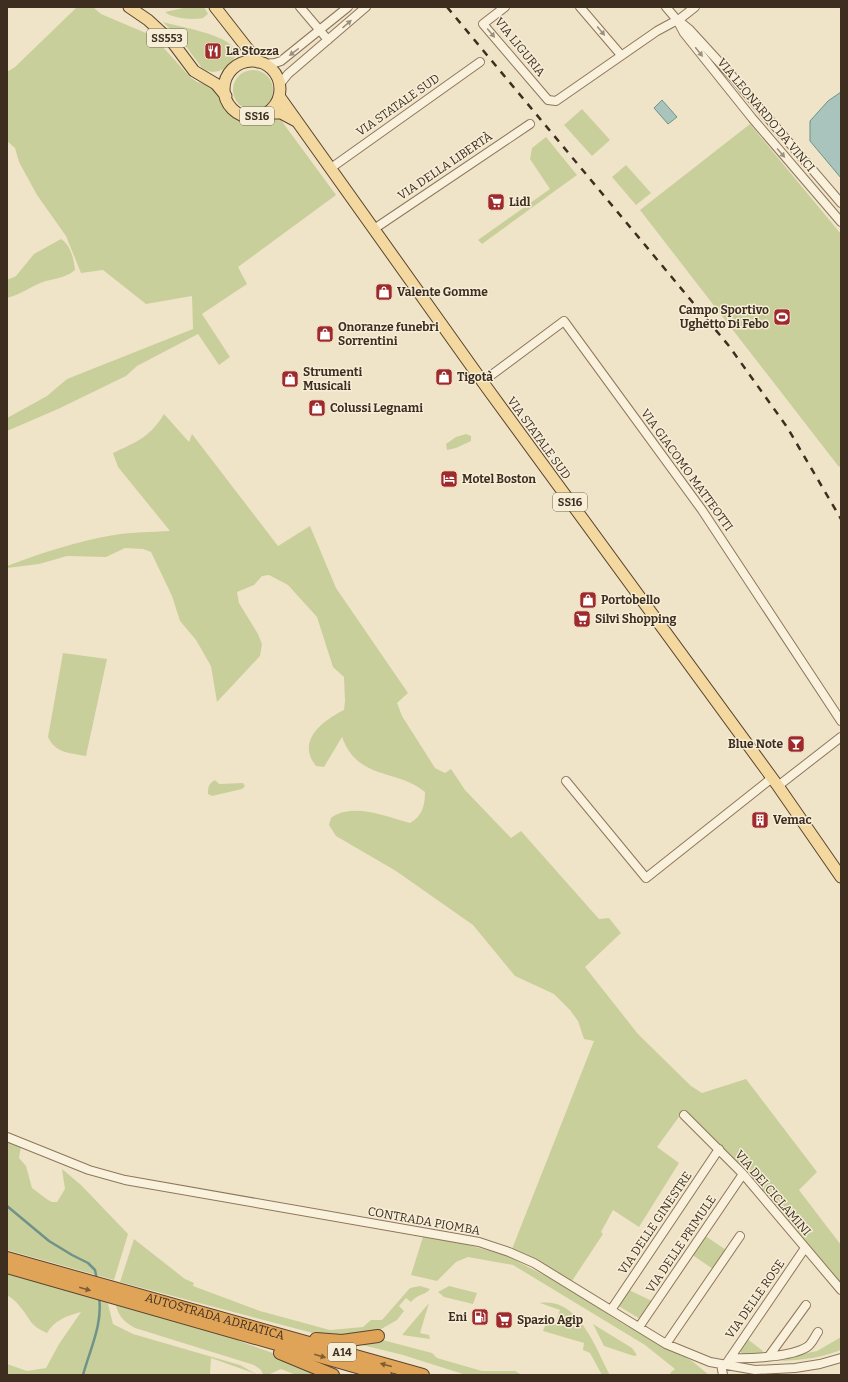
<svg xmlns="http://www.w3.org/2000/svg" width="848" height="1382" font-family="Bitter,serif">
<rect width="100%" height="100%" fill="#f0e4c8"/>
<path fill="#c9cf9b" d="M77 7H93L101 14 153 36 190 77 197 82 212 86 223 97 237 114 254 120 278 116 336 195 238 267 247 284 202 314 230 357 219 365 198 334 137 366 126 376 58 409 7 431V418L47 396 67 379 193 329 192 296 146 304 103 270 81 273 66 236 37 195 19 162 15 148 7 141V72L15 67Z
M188 7H204L208 14 203 18C193 20 173 19 165 12Z
M163 22C179 27 228 34 235 50L236 54 230 66 219 71 213 72 208 71 202 68 182 41Z
M233 90a20 20 0 1 1 40 0a20 20 0 1 1-40 0Z
M582 109 610 140 592 156 564 125Z
M750 124 841 234V465L839 467 640 210Z
M546 137 577 175 482 244 478 240 550 189 530 159 532 148Z
M626 165 651 193 636 205 612 177Z
M61 239C71 245 74 260 75 270 64 280 49 278 36 285 26 290 18 295 7 298V280L16 276 34 254Z
M164 414 189 442 192 434 278 546 310 526 336 588 408 693 397 703 402 716 435 768 445 773 451 769 465 790 511 838 521 831 599 919 609 918 621 933 585 967 638 1034 691 1086 702 1093 746 1079 817 1172 799 1190 841 1245V1285L746 1172 684 1110 657 1147 679 1163 639 1227 613 1210 601 1232 603 1234 572 1281 532 1258 512 1249 594 1041 584 1039 578 1021 570 1010 554 994 515 976 473 925 396 871 336 836 329 825 331 818C353 802 386 817 410 823 422 816 425 806 425 792 396 768 358 781 342 737L324 767 316 766C296 741 322 721 344 710L345 701 344 677 333 667 317 617 288 585 269 575 262 576 254 585 237 592 239 603 258 634 262 644 260 656 217 702 211 666 196 640 180 621 172 596 151 552 143 549 125 548 106 557 67 556 39 564 7 568V566C41 553 78 541 114 535 132 532 151 532 170 531L118 467 113 453C137 442 151 436 164 414Z
M466 434 471 436V441L456 448 447 450 446 444 456 437Z
M63 653 107 659 86 756C70 753 55 753 48 737Z
M215 780 219 784 243 783 245 786 242 789 212 796 208 794C208 787 209 783 215 780Z
M7 1141 21 1146 19 1158 26 1166 32 1188 48 1200 52 1202H57L65 1189 62 1169 81 1185 128 1234 114 1280 7 1250Z
M704 1235 726 1250 713 1269 691 1254Z
M423 1237 461 1243 505 1255 563 1285 623 1324 692 1361 709 1375H672L670 1373 675 1369 645 1345 513 1265 468 1257 456 1262 437 1281 411 1275Z
M134 1239 185 1279 194 1283 193 1286 260 1311 330 1330 363 1327 371 1320H382L410 1288 420 1286 430 1289C426 1295 419 1293 411 1302L406 1298 399 1306 404 1311 397 1320 376 1332 328 1337 120 1282Z
M7 1272 107 1300 113 1324 133 1334 240 1365 256 1374 211 1358 210 1375H7V1364L27 1371 46 1368 59 1344 81 1312C66 1316 55 1320 47 1333 40 1330 33 1326 29 1319 23 1310 17 1301 7 1295Z
M449 1286 477 1293 473 1304 444 1297 438 1292Z
M627 1289 652 1301 640 1319 617 1305Z
M115 1302 231 1334 239 1341 281 1356 327 1375H296L281 1369 268 1375H263L261 1370 254 1365 135 1328C123 1321 118 1316 115 1302Z
M429 1303 420 1333 429 1335 430 1339 402 1335Z
M540 1303C579 1297 596 1349 610 1375H602L590 1353 583 1350 584 1343 543 1331 546 1323 555 1325 560 1310Z
M593 1324 632 1348 637 1355 634 1356 604 1346Z
M841 1337V1350C808 1363 775 1361 741 1361L771 1360 817 1351Z
M375 1338 432 1353 437 1358 482 1371H515L522 1375H466L403 1355 350 1342Z
M746 1338 763 1351 761 1354 744 1355 737 1349Z"/>
<path fill="#a9c4bc" stroke="#6f938a" d="M841 92V178L810 141V121L828 101Z
M662 100 677 117 668 124 654 108Z"/>
<g fill="none" stroke-linecap="round" stroke-linejoin="round">
<path stroke="#6f938a" stroke-width="2.5" d="M7 1206 49 1241 72 1255 88 1263 95 1270 97 1280
M83 1375C90 1349 103 1324 99 1297"/>
<defs>
<path id="minor" d="M300 7 328 40
M505 7 483 24 548 100 556 101 657 31 681 18 695 7
M580 7 621 55
M666 7 677 20 684 33 752 118 841 222
M678 20 689 29 732 76 841 203
M263 64 275 63 281 61 348 7
M280 84 288 74 366 7
M331 168 480 62
M374 229 530 124
M482 382 564 321 702 510 841 721
M566 781 646 878 772 778
M778 786 841 737
M684 1115 743 1174 841 1290
M7 1137 89 1170 125 1180 479 1242 509 1252 534 1263 666 1344 710 1362 755 1370 795 1368 820 1364 841 1358
M611 1310 719 1149
M639 1327 743 1174
M666 1344 740 1236
M769 1356 806 1305
M730 1358C749 1359 791 1357 807 1347 812 1344 815 1336 818 1332
M721 1364 723 1375
M726 1364 805 1248"/>
<path id="major" d="M129 7 148 20 173 43 194 71 216 84 226 96
M215 7 258 62
M224 89a28 28 0 1 1 56 0a28 28 0 1 1-56 0Z
M279 96 487 388 778 786 841 877
M266 113H281L296 121"/>
<g id="highway">
<path id="s1" d="M7 1258 423 1375"/>
<path d="M7 1267 385 1375"/>
<path d="M316 1339 342 1341 378 1336"/>
<path d="M280 1353 333 1375"/>
</g>
</defs>
<use href="#minor" stroke="#8d765c" stroke-width="10"/>
<use href="#major" stroke="#5b4430" stroke-width="13"/>
<use href="#highway" stroke="#5b4430" stroke-width="14"/>
<use href="#minor" stroke="#faf1dc" stroke-width="8"/>
<use href="#major" stroke="#f3d9a0" stroke-width="11"/>
<use href="#highway" stroke="#e0a458" stroke-width="12"/>
<path stroke="#3d2e20" stroke-width="2.5" stroke-dasharray="7 7" stroke-linecap="butt" d="M447 7 729 346 787 427 841 519"/>
</g>
<defs><path id="oneway-solid" d="M-6-.8H1V-3.2L6.5 0L1 3.2V.8H-6Z"/></defs>
<g fill="#9c907e">
<use href="#oneway-solid" transform="translate(347 24) rotate(-41)"/>
<use href="#oneway-solid" transform="translate(601 31) rotate(50)"/>
<use href="#oneway-solid" transform="translate(491 33) rotate(50)"/>
<use href="#oneway-solid" transform="translate(294 52) rotate(143)"/>
<use href="#oneway-solid" transform="translate(699 52) rotate(51)"/>
<use href="#oneway-solid" transform="translate(781 153) rotate(49)"/>
</g>
<g fill="#7e5d36">
<use href="#oneway-solid" transform="translate(85 1289) rotate(16)"/>
<use href="#oneway-solid" transform="translate(320 1356) rotate(16)"/>
<use href="#oneway-solid" transform="translate(386 1365) rotate(-165)"/>
</g>
<defs>
<symbol id="restaurant-square" viewBox="-11 -11 22 22"><rect x="-9" y="-9" width="18" height="18" rx="4" fill="#9e2a2b" stroke="#f7eed8"/><path d="M-5-6h1v4h1v-4h1v4h1v-4h1v5L-1.5 .5V6h-2V.5L-5-1ZM5-6V6H3V1.5H1.5Q1.5-4 5-6Z" fill="#fff"/></symbol>
<symbol id="supermarket-square" viewBox="-11 -11 22 22"><rect x="-9" y="-9" width="18" height="18" rx="4" fill="#9e2a2b" stroke="#f7eed8"/><path d="M-6-5.5h2.5l.6 2H6L4.5 2H-2.5L-4.4-4H-6ZM-1.5 3.2a1.3 1.3 0 1 0 .1 0ZM3 3.2a1.3 1.3 0 1 0 .1 0Z" fill="#fff"/></symbol>
<symbol id="shop-square" viewBox="-11 -11 22 22"><rect x="-9" y="-9" width="18" height="18" rx="4" fill="#9e2a2b" stroke="#f7eed8"/><path d="M-5-2.5h2.3a2.7 3.5 0 0 1 5.4 0H5L5.5 6h-11ZM-1.5-2.5h3a1.5 2.3 0 0 0-3 0Z" fill="#fff"/></symbol>
<symbol id="stadium-square" viewBox="-11 -11 22 22"><rect x="-9" y="-9" width="18" height="18" rx="4" fill="#9e2a2b" stroke="#f7eed8"/><path d="M0-5a6.5 5 0 1 0 0 10a6.5 5 0 1 0 0-10ZM-3.5-1.8h7v3.6h-7Z" fill="#fff"/></symbol>
<symbol id="hotel-square" viewBox="-11 -11 22 22"><rect x="-9" y="-9" width="18" height="18" rx="4" fill="#9e2a2b" stroke="#f7eed8"/><path d="M-6-4.5h1.5V1H6V5H4.5V3h-9V5H-6ZM-4 0a1.8 1.8 0 1 1 3.6 0ZM.5 0V-2.5h3Q6-2.5 6 0Z" fill="#fff"/></symbol>
<symbol id="bar-square" viewBox="-11 -11 22 22"><rect x="-9" y="-9" width="18" height="18" rx="4" fill="#9e2a2b" stroke="#f7eed8"/><path d="M-6-5H6L.8 .8V4.5H3.5V6h-7V4.5H-.8V.8Z" fill="#fff"/></symbol>
<symbol id="building-square" viewBox="-11 -11 22 22"><rect x="-9" y="-9" width="18" height="18" rx="4" fill="#9e2a2b" stroke="#f7eed8"/><path d="M-4-6H4V6H1V3H-1V6H-4ZM-2.5-4.3h1.7v1.8h-1.7ZM.8-4.3h1.7v1.8H.8ZM-2.5-1h1.7V.8h-1.7ZM.8-1h1.7V.8H.8Z" fill="#fff"/></symbol>
<symbol id="fuel-square" viewBox="-11 -11 22 22"><rect x="-9" y="-9" width="18" height="18" rx="4" fill="#9e2a2b" stroke="#f7eed8"/><path d="M-5.5-6h7V0h2V4h1.3V-2.5L3-4.5l.8-.8L6-3V5H2.5V1h-1V6h-7ZM-4.2-4.7v3.2H.2V-4.7Z" fill="#fff"/></symbol>
</defs>
<g fill-rule="evenodd">
<use href="#restaurant-square" x="203" y="41" width="20" height="20"/>
<use href="#supermarket-square" x="486" y="192" width="20" height="20"/>
<use href="#shop-square" x="374" y="282" width="20" height="20"/>
<use href="#stadium-square" x="772" y="307" width="20" height="20"/>
<use href="#shop-square" x="315" y="324" width="20" height="20"/>
<use href="#shop-square" x="434" y="367" width="20" height="20"/>
<use href="#shop-square" x="280" y="369" width="20" height="20"/>
<use href="#shop-square" x="307" y="398" width="20" height="20"/>
<use href="#hotel-square" x="439" y="469" width="20" height="20"/>
<use href="#shop-square" x="578" y="590" width="20" height="20"/>
<use href="#supermarket-square" x="572" y="609" width="20" height="20"/>
<use href="#bar-square" x="786" y="734" width="20" height="20"/>
<use href="#building-square" x="750" y="810" width="20" height="20"/>
<use href="#fuel-square" x="470" y="1307" width="20" height="20"/>
<use href="#supermarket-square" x="494" y="1310" width="20" height="20"/>
</g>
<g text-anchor="middle" stroke-width="3" stroke-linejoin="round" paint-order="stroke">
<g fill="#f7eed8" stroke="#756857" stroke-width="1">
<rect x="147" y="29" width="40" height="18" rx="3"/>
<rect x="240" y="107" width="34" height="18" rx="3"/>
<rect x="553" y="493" width="34" height="18" rx="3"/>
<rect x="328" y="1343" width="28" height="18" rx="3"/>
</g>
<g font-size="11" font-weight="bold" fill="#3d2e20">
<text x="167" y="42">SS553</text>
<text x="257" y="120">SS16</text>
<text x="570" y="506">SS16</text>
<text x="342" y="1356">A14</text>
</g>
<g font-size="12" fill="#3d2e20" stroke="#f7eed8">
<text transform="translate(520 47) rotate(51)" y="4">VIA LIGURIA</text>
<text transform="translate(398 105) rotate(-35)" y="4">VIA STATALE SUD</text>
<text transform="translate(766 115) rotate(50)" y="4">VIA LEONARDO DA VINCI</text>
<text transform="translate(445 166) rotate(-34)" y="4">VIA DELLA LIBERTÀ</text>
<text transform="translate(539 438) rotate(54)" y="4">VIA STATALE SUD</text>
<text transform="translate(687 470) rotate(54)" y="4">VIA GIACOMO MATTEOTTI</text>
<text transform="translate(773 1193) rotate(49)" y="4">VIA DEI CICLAMINI</text>
<text transform="translate(424 1221) rotate(10)" y="4">CONTRADA PIOMBA</text>
<text transform="translate(655 1223) rotate(-56)" y="4">VIA DELLE GINESTRE</text>
<text transform="translate(681 1244) rotate(-56)" y="4">VIA DELLE PRIMULE</text>
<text transform="translate(755 1299) rotate(-55)" y="4">VIA DELLE ROSE</text>
<text dy="4" stroke="none"><textPath href="#s1" startOffset="216">AUTOSTRADA ADRIATICA</textPath></text>
</g>
<g font-size="12" font-weight="bold" fill="#3d2e20" stroke="#f7eed8" text-anchor="start">
<text x="226" y="55">La Stozza</text>
<text x="509" y="206">Lidl</text>
<text x="397" y="296">Valente Gomme</text>
<text x="769" y="314" text-anchor="end">Campo Sportivo<tspan x="769" dy="14">Ughetto Di Febo</tspan></text>
<text x="338" y="331">Onoranze funebri<tspan x="338" dy="14">Sorrentini</tspan></text>
<text x="303" y="376">Strumenti<tspan x="303" dy="14">Musicali</tspan></text>
<text x="457" y="381">Tigotà</text>
<text x="330" y="412">Colussi Legnami</text>
<text x="462" y="483">Motel Boston</text>
<text x="601" y="604">Portobello</text>
<text x="595" y="623">Silvi Shopping</text>
<text x="783" y="748" text-anchor="end">Blue Note</text>
<text x="773" y="824">Vemac</text>
<text x="467" y="1321" text-anchor="end">Eni</text>
<text x="517" y="1324">Spazio Agip</text>
</g>
</g>
<rect width="848" height="1382" fill="none" stroke="#3d2e20" stroke-width="16"/>
</svg>
